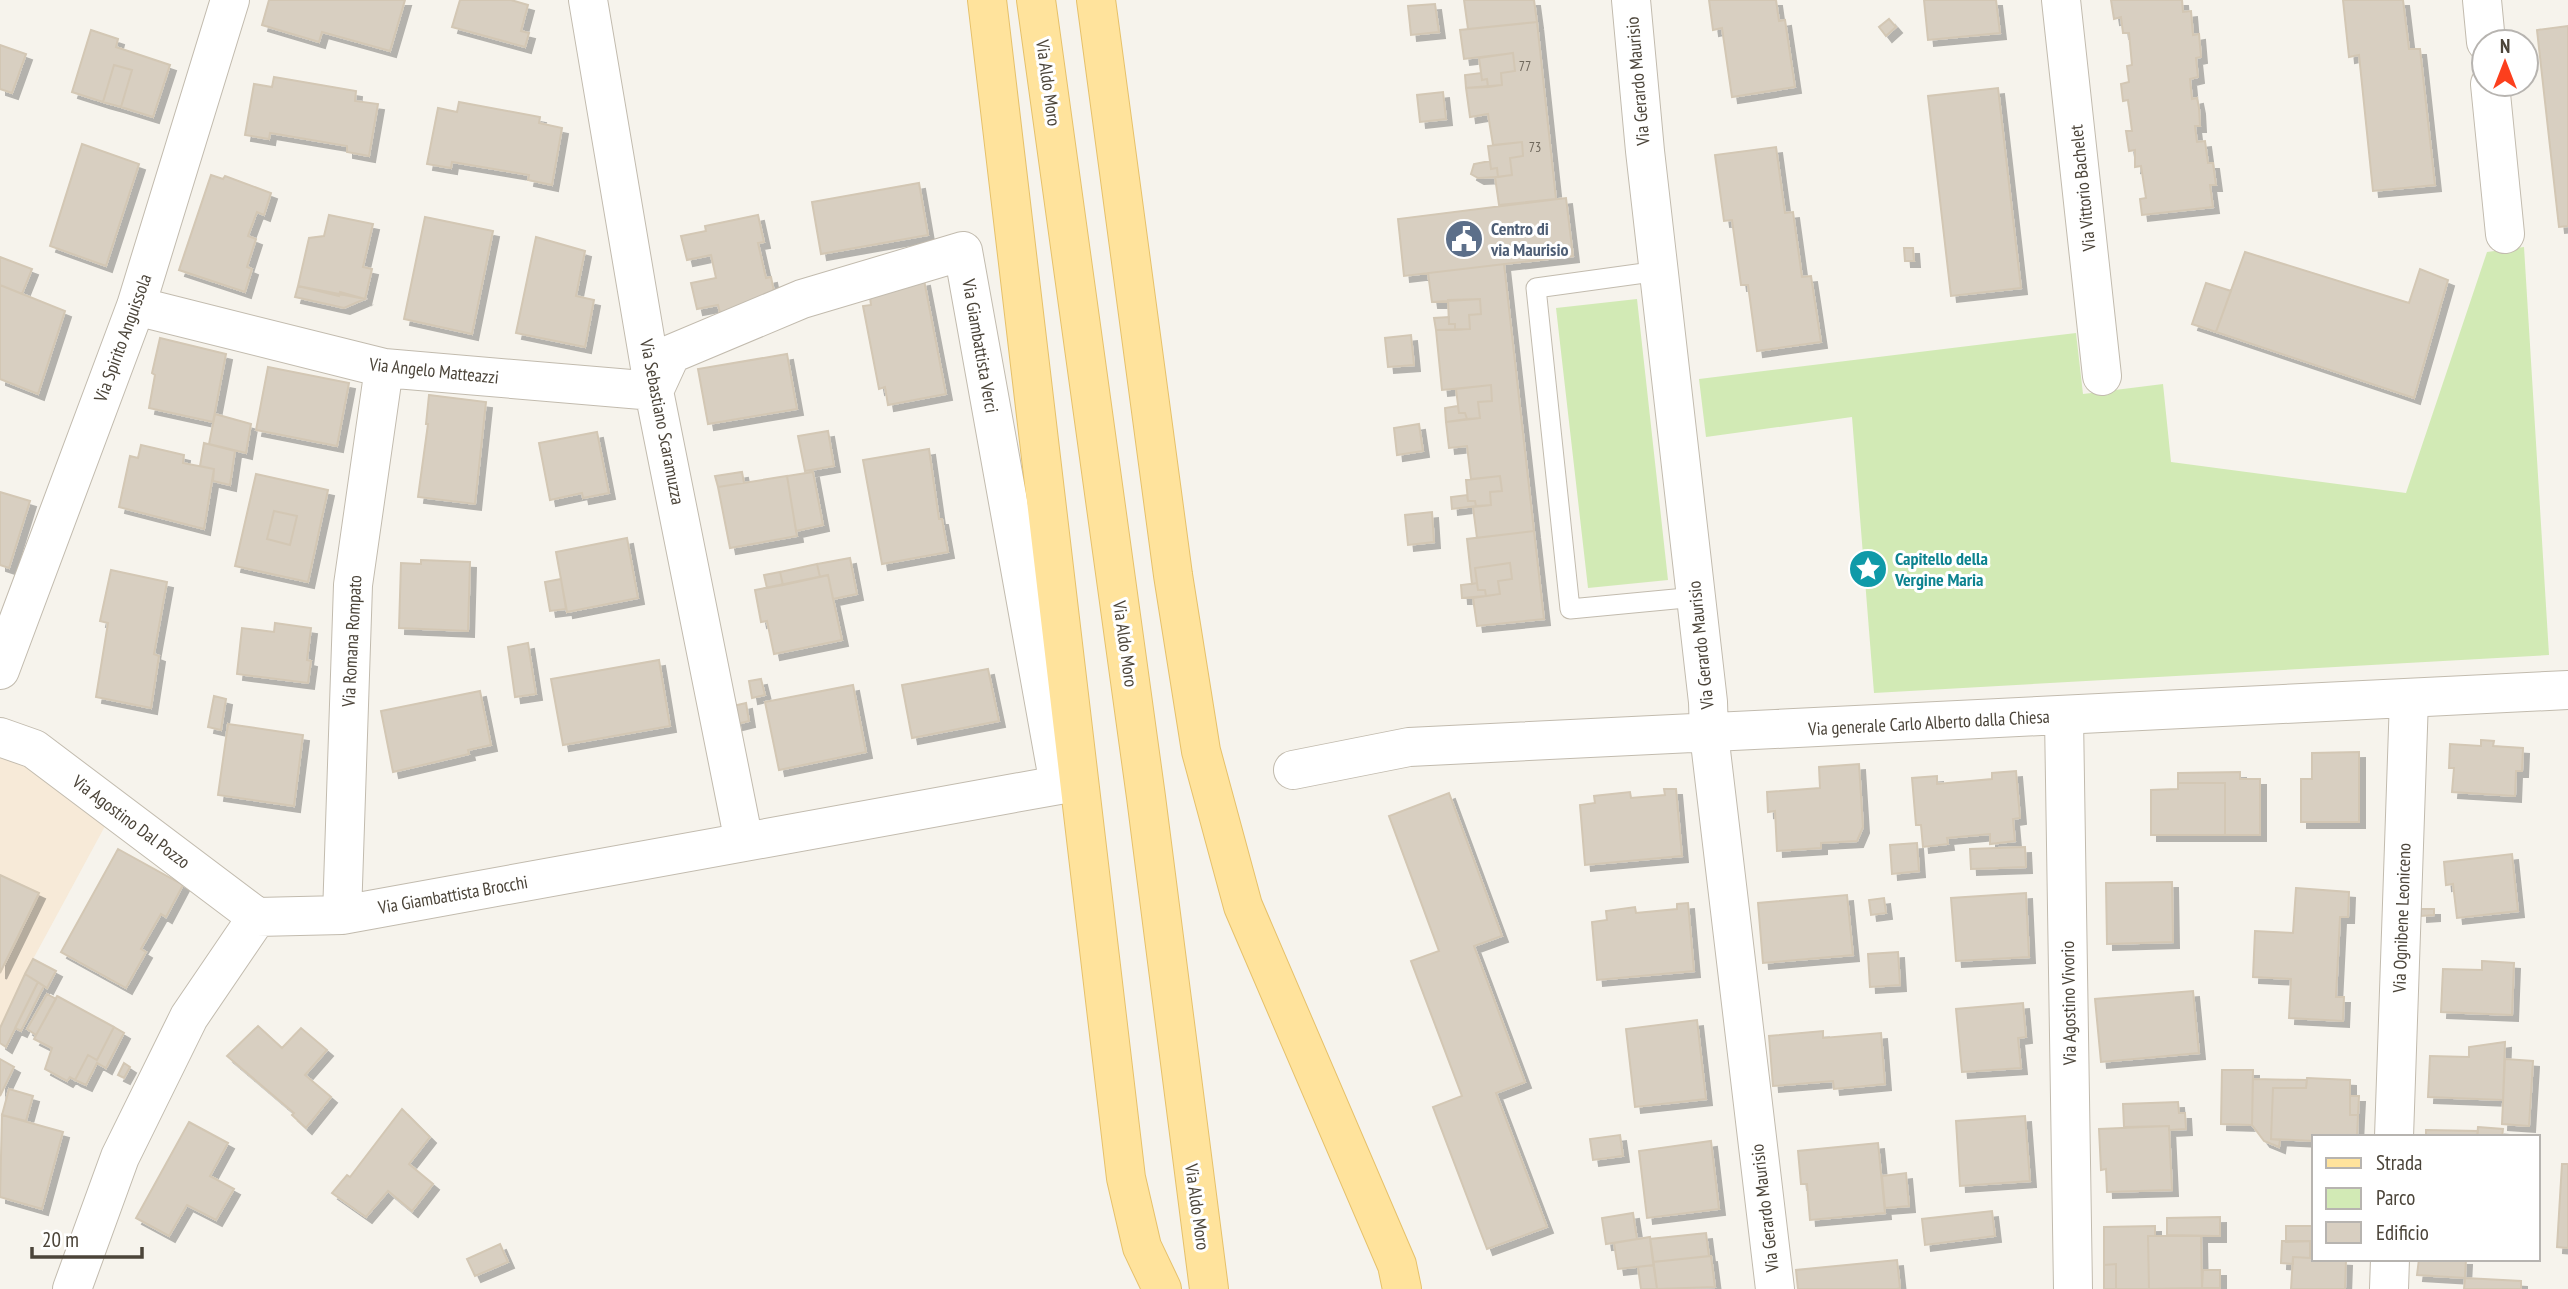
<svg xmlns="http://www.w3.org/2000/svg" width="2568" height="1289" font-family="'PT Sans Narrow',sans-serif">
<defs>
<filter id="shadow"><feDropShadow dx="6" dy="6" stdDeviation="0" flood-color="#0004"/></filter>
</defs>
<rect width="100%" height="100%" fill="#f6f3ec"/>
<path fill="#f7ead8" d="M0 750 111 815 25 974 0 1028Z"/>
<path fill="#d2eab5" d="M2524 247 2549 655 1874 693 1852 417 1706 437 1699 379 2076 333 2083 394 2163 384 2171 462 2406 493 2487 252Z
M1637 299 1668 580 1588 588 1556 308Z"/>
<path fill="#d8cfc1" stroke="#d3c7b4" stroke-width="2" filter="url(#shadow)" d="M269 0H405L390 51 322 32 319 42 262 25Z
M460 0H511L528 5 521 31 529 33 525 47 452 27Z
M1464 0H1534L1537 22 1468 29Z
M1709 0H1776L1779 21 1785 20 1795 87 1732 97 1722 28 1713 30Z
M1924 0H1996L2000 33 1928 40Z
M2111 0H2182L2183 12 2191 11 2193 35 2199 34 2201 57 2196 58 2198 77 2190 79 2192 99 2197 98 2199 108 2200 126H2195L2197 142 2205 141 2208 163H2213L2216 185H2210L2213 207 2142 215 2140 199 2146 198 2141 166 2135 167V150L2129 151 2126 131H2132L2128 100 2123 101 2121 84 2129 82 2127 66 2132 65 2129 33H2123L2121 17 2114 19Z
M2343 0H2403L2409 49H2420L2435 185 2373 191 2359 55 2349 57Z
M1435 4 1439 32 1411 35 1408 6Z
M1889 19 1896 27 1886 36 1879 27Z
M1537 22 1556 199 1499 205 1495 177 1512 175 1510 158 1523 156 1522 142 1493 145 1488 114 1470 117 1466 88 1502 85 1501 73 1515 71 1513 53 1464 59 1460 30Z
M2568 26V226L2559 227 2537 30Z
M91 30 118 39 116 47 170 65 153 117 121 107 132 70 114 65 103 102 72 92Z
M0 45 26 54 12 93 0 89Z
M1513 53 1515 71 1501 73 1502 85 1488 87 1487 79 1482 80 1479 58Z
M114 65 132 70 121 107 103 102Z
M1481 73 1482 80 1487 79 1488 87 1466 88 1465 75Z
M274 77 356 91 355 101 378 104 369 156 347 152V146L270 133 269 139 245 135 254 84 272 87Z
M1998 88 2021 288 1951 296 1928 96Z
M1443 92 1446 119 1420 122 1417 95Z
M459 102 540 117 539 123 562 128 552 185 528 180 529 175 452 162 451 168 427 164 438 108 457 112Z
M1522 142 1523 156 1510 158 1512 175 1498 177 1497 168 1491 169 1488 146Z
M82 144 139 164 106 266 50 246Z
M1776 147 1785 213 1793 212 1802 277 1811 276 1821 342 1757 351 1748 285H1741L1732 220 1724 221 1715 155Z
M1490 161 1491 169 1497 168 1498 177 1478 178 1471 174 1474 164Z
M211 175 223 179 225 176 271 193 264 215 257 212 248 236 256 239 247 267 252 269 245 292 179 270Z
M919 183 928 235 821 254 812 202Z
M1566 198 1573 256 1404 276 1398 219Z
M329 215 373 224 363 267 372 269 365 299 298 286 309 238 324 236Z
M758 215 764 242 758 243 766 278 771 277 776 301 720 313 718 305 697 309 691 283 716 278 711 255 687 260 681 236 706 231 705 226Z
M425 217 493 231 472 334 404 319Z
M536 237 585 251 576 296 594 300 585 347 516 333Z
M1904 248H1913L1914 261H1905Z
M2245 252 2409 303 2420 269 2448 280 2414 398 2216 332Z
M0 257 32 269 22 294 0 285Z
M1504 264 1534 531 1477 538 1473 507 1491 505 1490 492 1502 491 1500 476 1471 479 1467 446 1449 448 1446 422 1480 418 1478 402 1492 401 1491 385 1442 390 1436 330 1470 329 1469 315 1481 314 1480 299 1432 302 1428 273Z
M924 280 946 394 888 405 885 387 879 389 863 306 871 305 869 290Z
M2206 283 2231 291 2216 332 2192 324Z
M0 285 65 311 38 394 0 379Z
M298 286 339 296 340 292 365 299 344 308 295 297Z
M1480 299 1481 314 1469 315 1470 329 1455 330V324H1449L1448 300Z
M1449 317V324H1455V330H1436L1434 318Z
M1411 335 1414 365 1388 367 1385 338Z
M160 338 226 354 213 422 149 408 155 375 152 373Z
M787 354 797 409 708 424 698 369Z
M268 367 349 383 337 446 256 430Z
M1491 385 1492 401 1478 402 1480 418 1467 419 1465 413H1459L1456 389Z
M429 395 486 402 475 504 418 497 428 424H426Z
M1458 406 1459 413H1465L1467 419 1446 422 1445 408Z
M215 414 251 424 246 453 209 444Z
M1419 424 1423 451 1397 455 1394 428Z
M828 431 834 466 805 471 798 436Z
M597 432 609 493 583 498 582 493 550 500 539 443Z
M204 443 235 451 230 485 213 481 214 469 200 466Z
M141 445 184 455 183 463 214 469 204 529 119 507 130 456 138 458Z
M929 449 939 519H942L948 552 882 564 863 460Z
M742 472 744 483 718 487 715 476Z
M813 472 823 525 796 531 787 476Z
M256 474 328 490 308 582 235 566Z
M787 476 797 536 730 548 718 487Z
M1500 476 1502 491 1490 492 1491 505 1476 506 1475 501H1468L1466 480Z
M0 492 30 501 9 568 0 565Z
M1467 495 1468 501H1475L1476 506 1452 509 1451 497Z
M274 511 297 516 290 545 267 539Z
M1432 512 1434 542 1408 545 1405 515Z
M1534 531 1544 619 1477 626 1473 598 1500 594 1498 581 1512 579 1510 563 1475 568 1477 583 1472 584 1467 539Z
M627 538 638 598 567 612 556 552Z
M850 558 857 594 833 599 828 575 820 577 817 564Z
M421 560 470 562 468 631 399 628 401 563 421 564Z
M1510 563 1512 579 1498 581 1500 594 1486 596 1485 590H1478L1475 568Z
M817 564 820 577 783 585 780 572Z
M111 570 167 582 154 654 159 656 151 708 96 697 108 623 100 621Z
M780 572 783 585 767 588 764 575Z
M828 575 842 640 774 654 767 621 761 622 755 590Z
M561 579 566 609 550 611 545 582Z
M1477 583 1478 590H1485L1486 596 1462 598 1461 585Z
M275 623 311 628 307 660 311 661 308 683 237 674 242 628 274 632Z
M528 643 536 694 515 697 508 647Z
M659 660 670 726 563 745 551 679Z
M988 669 999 721 912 738 902 685Z
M761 679 765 695 752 698 749 681Z
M853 685 866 752 779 770 765 702Z
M480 691 491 745 468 750 469 754 393 772 381 711Z
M214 696 226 699 221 730 208 727Z
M746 703 749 721 737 724 733 706Z
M228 724 303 735 294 806 218 795Z
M2481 740 2494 741 2493 746 2523 748 2522 771H2516L2515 796 2452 792 2454 768H2449L2450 744 2481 746Z
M2359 752V822H2301V779H2312V753Z
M1859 764 1863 827 1857 841 1821 843V848L1777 851 1775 811 1768 812 1767 792 1820 788 1819 767Z
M2016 771 2020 818 2013 819 2015 841 1990 844V834L1947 838 1948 844 1923 847 1921 825H1916L1912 778 1937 776V784L1992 779V773Z
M2240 772V779H2260V835H2225V783H2178V773Z
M2178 783H2225V835H2151V790L2178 789Z
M1664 789H1676L1682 856 1585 865 1580 805 1595 803 1594 796 1630 792 1631 798 1665 795Z
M1449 793 1502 936 1474 946 1525 1082 1496 1093 1547 1227 1487 1249 1433 1107 1462 1096 1411 961 1439 951 1389 816Z
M1917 843 1919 871 1892 874 1890 845Z
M2025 847 2026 867 1971 869 1970 849Z
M118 849 183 885 166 917 161 914 141 949 146 952 126 988 61 952Z
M2512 854 2518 911 2457 918 2453 884 2446 885 2444 862Z
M0 875 39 893 0 973Z
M2172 882 2173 942 2107 944 2106 883Z
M2296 888 2349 892 2348 917H2340L2336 997H2344L2343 1021 2289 1018 2291 979 2253 977 2255 931 2293 933Z
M2026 893 2029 957 1956 961 1951 898Z
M1847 895 1853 955 1763 963 1758 903Z
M1884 898 1886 913 1871 915 1869 900Z
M1688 903 1694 971 1597 980 1592 922 1607 920 1606 911 1635 907 1636 913 1677 909V904Z
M2421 909H2434V915L2421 916Z
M1898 952 1900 985 1870 987 1868 954Z
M33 959 56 971 47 988 25 974Z
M2482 961 2514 963 2512 1015 2441 1012 2443 969 2482 970Z
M25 974 38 982 6 1047 0 1043V1028Z
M38 982 44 986 21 1031 15 1028Z
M2193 991 2199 1053 2101 1062 2095 999Z
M47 994 56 999 36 1035 27 1029Z
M57 996 114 1027 97 1060 88 1055 75 1080 70 1077 67 1081 45 1069 52 1048 34 1039Z
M2023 1003 2026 1037 2018 1038 2021 1068 1962 1072 1956 1009Z
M1697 1020 1706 1099 1635 1107 1626 1029Z
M258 1026 282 1048 301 1028 327 1050 305 1075 331 1097 306 1128 292 1115 294 1113 227 1056Z
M114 1027 124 1033 106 1068 97 1063 86 1085 75 1080 88 1055 97 1060Z
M1823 1031V1038L1881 1033 1885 1084 1834 1089 1833 1081 1773 1086 1769 1036Z
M2505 1042 2503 1100 2428 1097 2430 1056 2469 1057V1047Z
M0 1059 14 1067 0 1096Z
M2505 1059 2533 1061 2529 1126 2502 1124Z
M124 1063 130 1067 124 1078 118 1075Z
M2222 1070H2253L2252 1125 2221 1124Z
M2307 1078 2350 1080V1115H2358L2357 1137H2314V1141L2271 1139 2273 1088H2306Z
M2253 1079 2307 1080 2306 1088H2273L2271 1139 2280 1140 2279 1147 2264 1141 2252 1125Z
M9 1089 33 1096 26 1121 2 1115Z
M2350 1096H2359L2358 1115H2350Z
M2178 1102 2179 1113H2185L2186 1129 2169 1130V1126L2124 1127 2123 1104Z
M402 1109 430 1137 409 1164 433 1184 412 1211 388 1191 366 1217 332 1193 347 1175 350 1177Z
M2 1115 63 1132 42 1209 0 1197Z
M2025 1116 2030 1181 1960 1186 1956 1121Z
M189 1122 228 1143 210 1176 234 1189 216 1220 187 1205 169 1236 136 1218Z
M2169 1126 2172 1190 2107 1192 2106 1169 2101 1170 2099 1129Z
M2478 1127 2503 1129 2502 1137H2477Z
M2426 1130 2478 1131 2477 1137H2426Z
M1620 1135 1623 1156 1593 1160 1590 1139Z
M1711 1141 1719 1209 1647 1218 1639 1151Z
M1878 1143 1885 1213 1810 1220 1807 1184H1801L1798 1151Z
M2562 1164H2568V1248L2557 1247Z
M1906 1173 1909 1206 1885 1208 1882 1176Z
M1992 1211 1995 1236 1925 1245 1922 1219Z
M1633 1213 1637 1239 1606 1244 1602 1218Z
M2220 1217V1236L2167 1235V1218Z
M2155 1226V1236H2148L2149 1289H2116V1264L2104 1265V1227Z
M2286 1226H2314V1241L2286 1242Z
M1706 1233 1709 1256 1653 1262 1650 1239Z
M2148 1236H2201L2202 1288 2149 1289Z
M1650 1237 1654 1265 1618 1269 1614 1243Z
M2282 1241H2310V1258L2293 1257V1264L2281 1263Z
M500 1244 508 1262 475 1276 467 1259Z
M1711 1256 1715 1287 1657 1289 1653 1262Z
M2293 1257 2346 1260 2345 1289H2291Z
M2419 1259H2466L2465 1278 2417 1275Z
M1897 1260 1900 1288 1897 1289H1798L1796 1270Z
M2116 1264V1289H2104V1265Z
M1654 1265 1657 1289H1641L1638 1267Z
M2203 1270H2220V1288H2202Z
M2465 1278 2521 1281V1289H2464Z"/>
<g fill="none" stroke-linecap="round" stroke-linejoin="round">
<defs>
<path id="lane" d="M1659 271 1536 288 1570 609 1696 597"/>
<path id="street" d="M588 0 654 391 744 842
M1631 0 1645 151 1708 702 1709 734 1775 1289
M2061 0 2102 376
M2482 0 2486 42
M2490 84 2505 234
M136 306 384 368 654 391 671 354 802 299 963 251 1059 785 342 915 257 917
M0 670 136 306 230 0
M2064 717 2073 1289
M0 737 34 749 257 917
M1293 770 1409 747 2568 690
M342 915 353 585 384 368
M2394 1137 2409 699
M72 1289 120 1157 189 1017 257 917
M2389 1289 2390 1259"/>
<path id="primary" d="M987 0 1126 1178 1142 1247 1162 1289
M1036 0 1146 797 1209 1289
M1096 0 1173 575 1201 751 1243 906 1397 1265 1402 1289"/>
</defs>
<use href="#lane" stroke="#c2bbae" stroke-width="21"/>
<use href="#street" stroke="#c2bbae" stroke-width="40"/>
<use href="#primary" stroke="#e6c16a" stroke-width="40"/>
<use href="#lane" stroke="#fff" stroke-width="19"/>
<use href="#street" stroke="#fff" stroke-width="38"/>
<use href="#primary" stroke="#ffe39c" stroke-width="38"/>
</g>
<defs>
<symbol id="civic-disc" viewBox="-11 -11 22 22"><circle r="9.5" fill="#5c6f8a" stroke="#fff"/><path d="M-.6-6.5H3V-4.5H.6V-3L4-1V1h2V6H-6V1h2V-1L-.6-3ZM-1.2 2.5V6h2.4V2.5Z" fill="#fff"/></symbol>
<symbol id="sight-disc" viewBox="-11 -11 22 22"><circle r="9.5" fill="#0f9aa8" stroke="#fff"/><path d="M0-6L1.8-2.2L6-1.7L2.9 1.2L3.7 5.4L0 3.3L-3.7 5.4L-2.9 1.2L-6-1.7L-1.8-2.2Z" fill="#fff"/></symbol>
</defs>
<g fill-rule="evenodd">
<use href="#civic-disc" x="1442" y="217" width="44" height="44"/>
<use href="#sight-disc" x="1846" y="547" width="44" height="44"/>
</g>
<g text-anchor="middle" stroke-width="6" stroke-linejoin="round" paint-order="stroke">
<g font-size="14" fill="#6e675b">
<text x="1525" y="71">77</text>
<text x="1535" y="152">73</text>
</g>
<g font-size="18" fill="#4b4439" stroke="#fff">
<text transform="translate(1638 81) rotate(-95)" y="6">Via Gerardo Maurisio</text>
<text transform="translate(1048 83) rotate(82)" y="6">Via Aldo Moro</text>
<text transform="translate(2083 188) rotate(-96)" y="6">Via Vittorio Bachelet</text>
<text transform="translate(123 338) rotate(-70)" y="6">Via Spirito Anguissola</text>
<text transform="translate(980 346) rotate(80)" y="6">Via Giambattista Verci</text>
<text transform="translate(434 371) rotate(6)" y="6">Via Angelo Matteazzi</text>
<text transform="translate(662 422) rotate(79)" y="6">Via Sebastiano Scaramuzza</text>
<text transform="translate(352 641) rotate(-87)" y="6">Via Romana Rompato</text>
<text transform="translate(1125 644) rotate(82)" y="6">Via Aldo Moro</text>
<text transform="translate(1701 645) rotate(-96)" y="6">Via Gerardo Maurisio</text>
<text transform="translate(1929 723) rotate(-3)" y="6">Via generale Carlo Alberto dalla Chiesa</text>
<text transform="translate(131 822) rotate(37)" y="6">Via Agostino Dal Pozzo</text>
<text transform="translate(453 895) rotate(-10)" y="6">Via Giambattista Brocchi</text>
<text transform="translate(2402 918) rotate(-88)" y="6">Via Ognibene Leoniceno</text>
<text transform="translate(2069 1003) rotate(-91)" y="6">Via Agostino Vivorio</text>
<text transform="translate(1197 1207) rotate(82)" y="6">Via Aldo Moro</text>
<text transform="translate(1765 1208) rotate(-97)" y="6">Via Gerardo Maurisio</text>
</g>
<g font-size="18" font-weight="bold" fill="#4e5e75" stroke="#fff" text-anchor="start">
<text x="1491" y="235">Centro di<tspan x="1491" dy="21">via Maurisio</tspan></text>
</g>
<g font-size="18" font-weight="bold" fill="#0d838f" stroke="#fff" text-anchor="start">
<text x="1895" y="565">Capitello della<tspan x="1895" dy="21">Vergine Maria</tspan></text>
</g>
</g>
<rect x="2312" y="1135" width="228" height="126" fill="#ffffff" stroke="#b7b4b0" stroke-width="2"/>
<rect x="2326" y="1158" width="35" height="10" fill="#ffe39c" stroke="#b7b4b0" stroke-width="2"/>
<text x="2376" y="1170" font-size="21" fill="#4b4439">Strada</text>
<rect x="2326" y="1188" width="35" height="21" fill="#d2eab5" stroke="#b7b4b0" stroke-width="2"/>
<text x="2376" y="1205" font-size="21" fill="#4b4439">Parco</text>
<rect x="2326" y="1222" width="35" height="21" fill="#d8cfc1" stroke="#b7b4b0" stroke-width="2"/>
<text x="2376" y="1240" font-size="21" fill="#4b4439">Edificio</text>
<g transform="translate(2505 63)"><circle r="33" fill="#ffffff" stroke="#b7b4b0" stroke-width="2"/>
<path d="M0-5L12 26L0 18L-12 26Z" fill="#fc3f1d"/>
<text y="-10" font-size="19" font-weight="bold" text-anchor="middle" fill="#4b4439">N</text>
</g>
<path d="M32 1247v10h110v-10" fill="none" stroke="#4b4439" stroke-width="3.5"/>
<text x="42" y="1247" font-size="21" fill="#4b4439" stroke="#ffffff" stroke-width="5" paint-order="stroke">20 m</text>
</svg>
